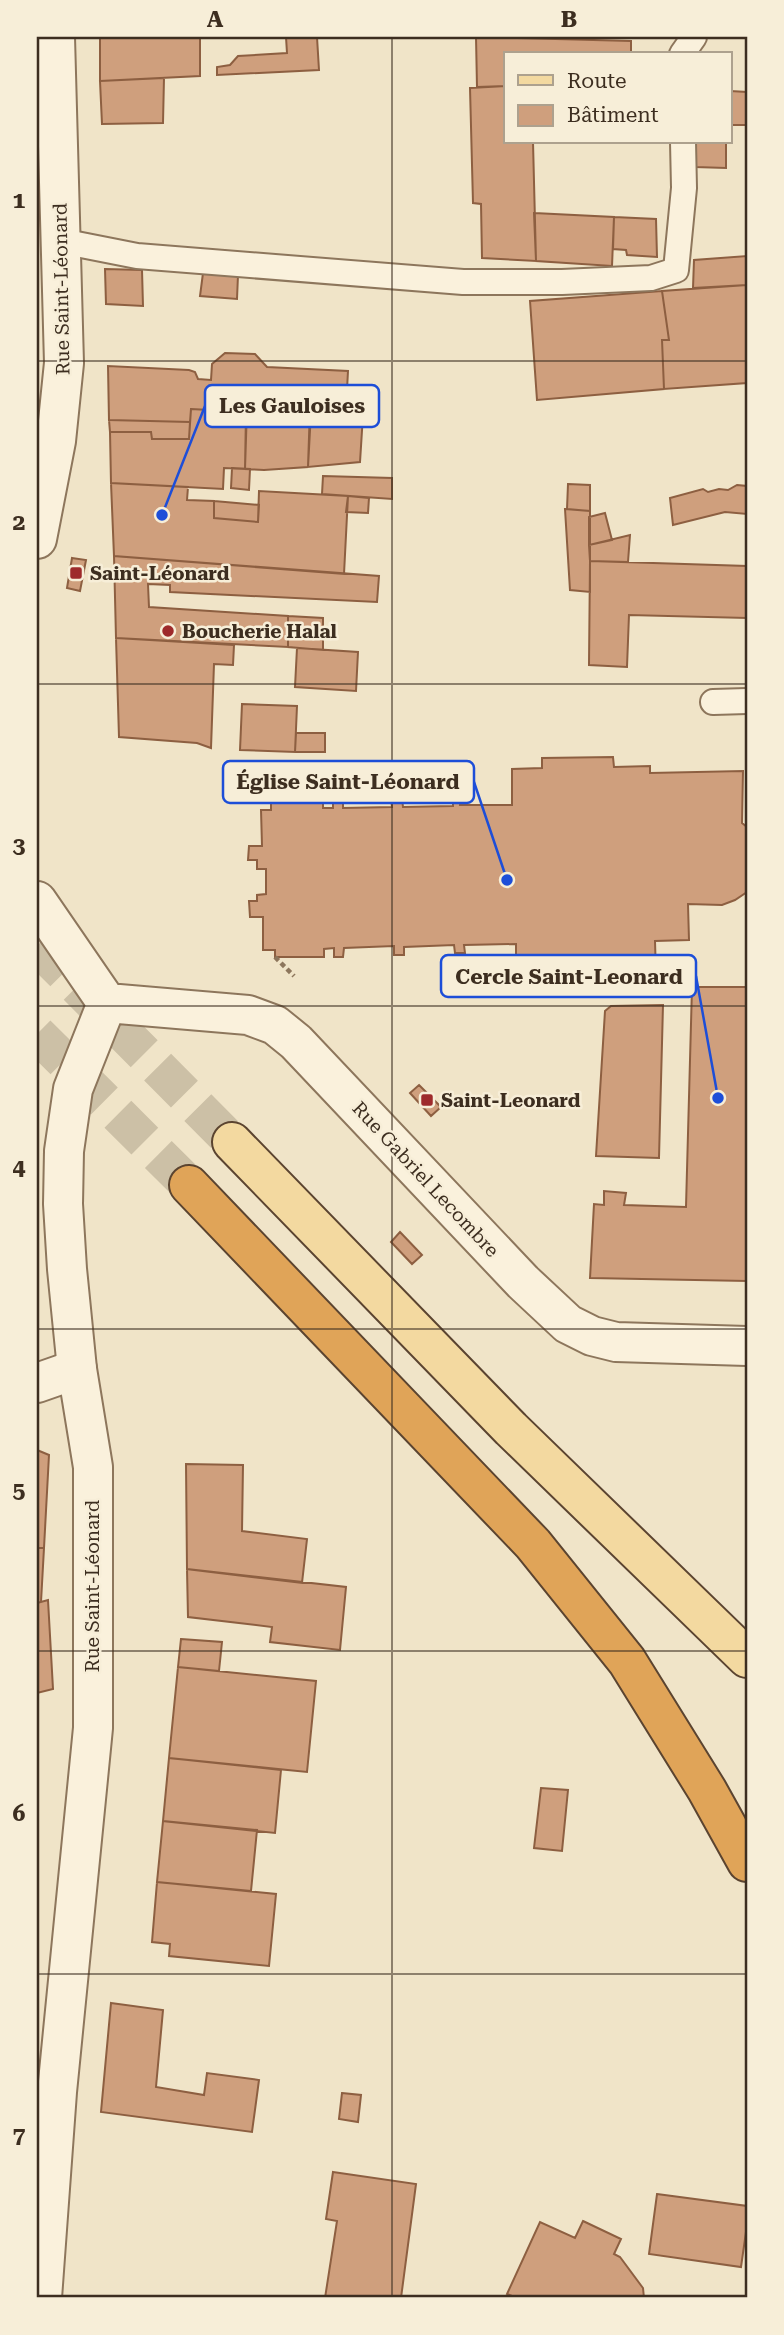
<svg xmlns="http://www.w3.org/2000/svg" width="784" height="2335" font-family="'Roboto Serif',serif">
<rect width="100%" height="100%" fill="#f0e4c8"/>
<path fill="#cf9f7d" stroke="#8d5f41" stroke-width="2" d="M100 37H200V76L100 81Z
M286 37H317L319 70 217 75V67L230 65 238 56 287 53Z
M476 37 631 41V54H506V86L477 87Z
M164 78 163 123 102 124 100 81Z
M506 86V142H533L536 261 482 258 481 204 473 203 470 88Z
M730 91 747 92V125H730Z
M696 142H726V168L695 167Z
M534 213 614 217 612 266 536 261Z
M614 217 656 219 657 257 627 255 626 250 613 249Z
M747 256V285L693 288 694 260Z
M105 269 142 270 143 306 106 304Z
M203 273 238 275 237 299 200 296Z
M747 285V383L664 389 662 340H669L662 291Z
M662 291 669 340H662L664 389 537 400 530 301Z
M225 353 255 354 267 367 348 371 346 408H310L311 412 247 408 246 412 191 409 190 422 109 420 108 366 189 370 195 372 198 379 211 380 212 364Z
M346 399H364L360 462 308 467 310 408H346Z
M247 408 311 412 308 467 264 470 245 469Z
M191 409 246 412 245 469 224 468 223 489 111 483 110 432H151L152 439H189Z
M109 420 190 422 189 439H152L151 432H110Z
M232 468 250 469 249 490 231 488Z
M323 476 392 478V499L322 494Z
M111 483 188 487 187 500 214 501V518L258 522 259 491 348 496 344 574 114 556Z
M568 484 590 485V511L567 509Z
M737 485 747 486V514L725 512 673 525 670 498 703 489 708 492 719 489 728 490Z
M348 496 369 498 368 513 346 512Z
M214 501 259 505 258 522 214 518Z
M565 509 590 511V592L570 590Z
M605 513 612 540 589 545V517Z
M630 535 628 562 590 561 589 545Z
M114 556 379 576 377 602 170 592V585L148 584 149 607 288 616V647L116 638Z
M72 558 86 560 80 591 67 588Z
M590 561 747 566V618L629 615 627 667 589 665Z
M288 616 323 618V650L288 647Z
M116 638 234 645 233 665 214 664 211 748 197 743 119 737Z
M297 648 358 652 356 691 295 687Z
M242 704 297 706 295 752 240 750Z
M296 733H325V752H295Z
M613 757 614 767 650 766V773L743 771 742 823 747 827V892L735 900 722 905 688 904 689 940 655 941 656 975 621 976V984L604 985 551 986V978L516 979V944L464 945 465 953H455L454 945 404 947V955H394V946L344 948 343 957H334V948L324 949V957H275V950H263V917H250L249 901H257V895L266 894V869H257V860H248L249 846H262L261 810H271V799H323V808H333V798H343V808L392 807 391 798H402L403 807 453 806V795H461L460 805H512V769L542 768V758Z
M692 987H747V1281L590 1278 594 1204 604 1205V1191L626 1193 624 1205 686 1207Z
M663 1005 659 1158 596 1156 605 1011 611 1006Z
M419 1085 441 1107 431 1116 410 1093Z
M400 1232 422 1255 412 1264 391 1242Z
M37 1450 49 1455 44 1548H37Z
M186 1464 243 1465 242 1531 307 1539 302 1583 187 1569Z
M37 1548H44L41 1602 37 1603Z
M187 1569 346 1587 340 1650 270 1642 272 1627 188 1617Z
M48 1600 53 1689 37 1693V1603Z
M181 1639 222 1642 219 1671 178 1667Z
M178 1667 316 1681 307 1772 169 1758Z
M169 1758 281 1770 275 1833 163 1821Z
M541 1788 568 1790 562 1851 534 1848Z
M163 1821 257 1830 251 1891 157 1882Z
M157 1882 276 1894 269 1966 169 1956 170 1944 152 1942Z
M111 2003 163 2010 156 2087 204 2095 207 2073 259 2080 252 2132 101 2112Z
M342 2093 361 2095 358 2122 339 2119Z
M333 2172 416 2184 401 2298H325L337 2221 326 2219Z
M657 2194 747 2206V2225L741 2267 649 2254Z
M583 2221 621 2239 614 2254 620 2257 643 2288 644 2298H517L507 2294 540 2222 575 2238Z"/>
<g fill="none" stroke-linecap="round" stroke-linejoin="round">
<path stroke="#ccc0a6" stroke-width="38" stroke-dasharray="38 19" stroke-linecap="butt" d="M37 946 232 1142"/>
<path stroke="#ccc0a6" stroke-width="38" stroke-dasharray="38 19" stroke-linecap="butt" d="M37 1034 189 1185"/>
<defs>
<path id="service" d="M682 54 694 37
M61 241 137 256 463 282H562L651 278 676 270 684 188 683 142
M713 702 747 701"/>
<path id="minor" d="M37 1383 77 1369"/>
<path id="tertiary" d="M37 539 56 441 64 363 55 37
M37 901 107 1003
M107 1003 248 1015 275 1025 296 1042 523 1282 568 1324 592 1336 616 1342 747 1346
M42 2298 57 2092 93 1728V1467L77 1369 67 1269 63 1204 64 1151 73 1089 107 1003"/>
<path id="primary" d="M232 1142 511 1429 747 1658"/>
<path id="motorway" d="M189 1185 533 1544 627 1661 707 1790 747 1862"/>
</defs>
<use href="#service" stroke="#8d765c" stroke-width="28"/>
<use href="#minor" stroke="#8d765c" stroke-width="42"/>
<use href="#tertiary" stroke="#8d765c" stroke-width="42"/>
<use href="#primary" stroke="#5b4430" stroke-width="42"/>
<use href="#motorway" stroke="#5b4430" stroke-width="42"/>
<path stroke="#8d765c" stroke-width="4.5" stroke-dasharray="5 3.5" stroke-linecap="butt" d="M275 957 294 976"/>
<use href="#service" stroke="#faf1dc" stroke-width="24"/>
<use href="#minor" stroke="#faf1dc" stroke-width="38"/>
<use href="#tertiary" stroke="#faf1dc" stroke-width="38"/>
<use href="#primary" stroke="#f3d9a0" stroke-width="38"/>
<use href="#motorway" stroke="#e0a458" stroke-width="38"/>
</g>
<path fill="none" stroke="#3d2e20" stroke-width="2" stroke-opacity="0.55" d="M392 37V2298M37 361H747M37 684H747M37 1006H747M37 1329H747M37 1651H747M37 1974H747"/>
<g fill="#9e2a2b" stroke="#f7eed8" stroke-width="2.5">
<rect x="69" y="566" width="14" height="14" rx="3.5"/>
<circle cx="168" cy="631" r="7"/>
<rect x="420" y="1093" width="14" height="14" rx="3.5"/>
</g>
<g text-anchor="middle" stroke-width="5" stroke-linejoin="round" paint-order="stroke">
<g font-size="19" fill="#3d2e20" stroke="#f7eed8">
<text transform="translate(61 289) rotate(-91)" y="7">Rue Saint-Léonard</text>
<text transform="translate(426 1179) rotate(47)" y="7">Rue Gabriel Lecombre</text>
<text transform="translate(92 1586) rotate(-90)" y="7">Rue Saint-Léonard</text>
</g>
<g font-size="19" font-weight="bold" fill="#3d2e20" stroke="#f7eed8" text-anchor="start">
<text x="90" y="580">Saint-Léonard</text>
<text x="182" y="638">Boucherie Halal</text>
<text x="441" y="1107">Saint-Leonard</text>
</g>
</g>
<path fill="none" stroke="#1d4ed8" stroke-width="2.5" d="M162 515L205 406M507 880L474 782M718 1098L696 976"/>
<g fill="#1d4ed8" stroke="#f7eed8" stroke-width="2.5">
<circle cx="162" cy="515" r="7"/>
<circle cx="507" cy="880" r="7"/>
<circle cx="718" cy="1098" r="7"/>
</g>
<g fill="#f7eed8" stroke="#1d4ed8" stroke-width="2.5">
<rect x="205" y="385" width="174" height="42" rx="7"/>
<rect x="223" y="761" width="251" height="42" rx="7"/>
<rect x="441" y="955" width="255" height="42" rx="7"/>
</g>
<g font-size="21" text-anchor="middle" font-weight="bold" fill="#3d2e20">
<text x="292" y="413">Les Gauloises</text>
<text x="348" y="789">Église Saint-Léonard</text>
<text x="569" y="984">Cercle Saint-Leonard</text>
</g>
<rect width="784" height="2335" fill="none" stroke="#f7eed8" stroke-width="77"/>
<rect x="504" y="52" width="228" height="91" fill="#f7eed8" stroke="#ada18e" stroke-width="2"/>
<rect x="518" y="75" width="35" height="10" fill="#f3d9a0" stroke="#ada18e" stroke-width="2"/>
<text x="567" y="88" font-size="21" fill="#3d2e20">Route</text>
<rect x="518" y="105" width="35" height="21" fill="#cf9f7d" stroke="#ada18e" stroke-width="2"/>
<text x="567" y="122" font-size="21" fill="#3d2e20">Bâtiment</text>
<rect x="38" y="38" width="708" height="2258" fill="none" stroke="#3d2e20" stroke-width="2.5"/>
<g font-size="23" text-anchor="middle" font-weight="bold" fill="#3d2e20">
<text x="215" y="27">A</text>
<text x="569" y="27">B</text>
<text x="19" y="208">1</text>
<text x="19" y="530">2</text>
<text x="19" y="853">3</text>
<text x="19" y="1175">4</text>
<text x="19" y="1498">5</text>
<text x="19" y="1821">6</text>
<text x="19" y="2143">7</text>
</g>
</svg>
